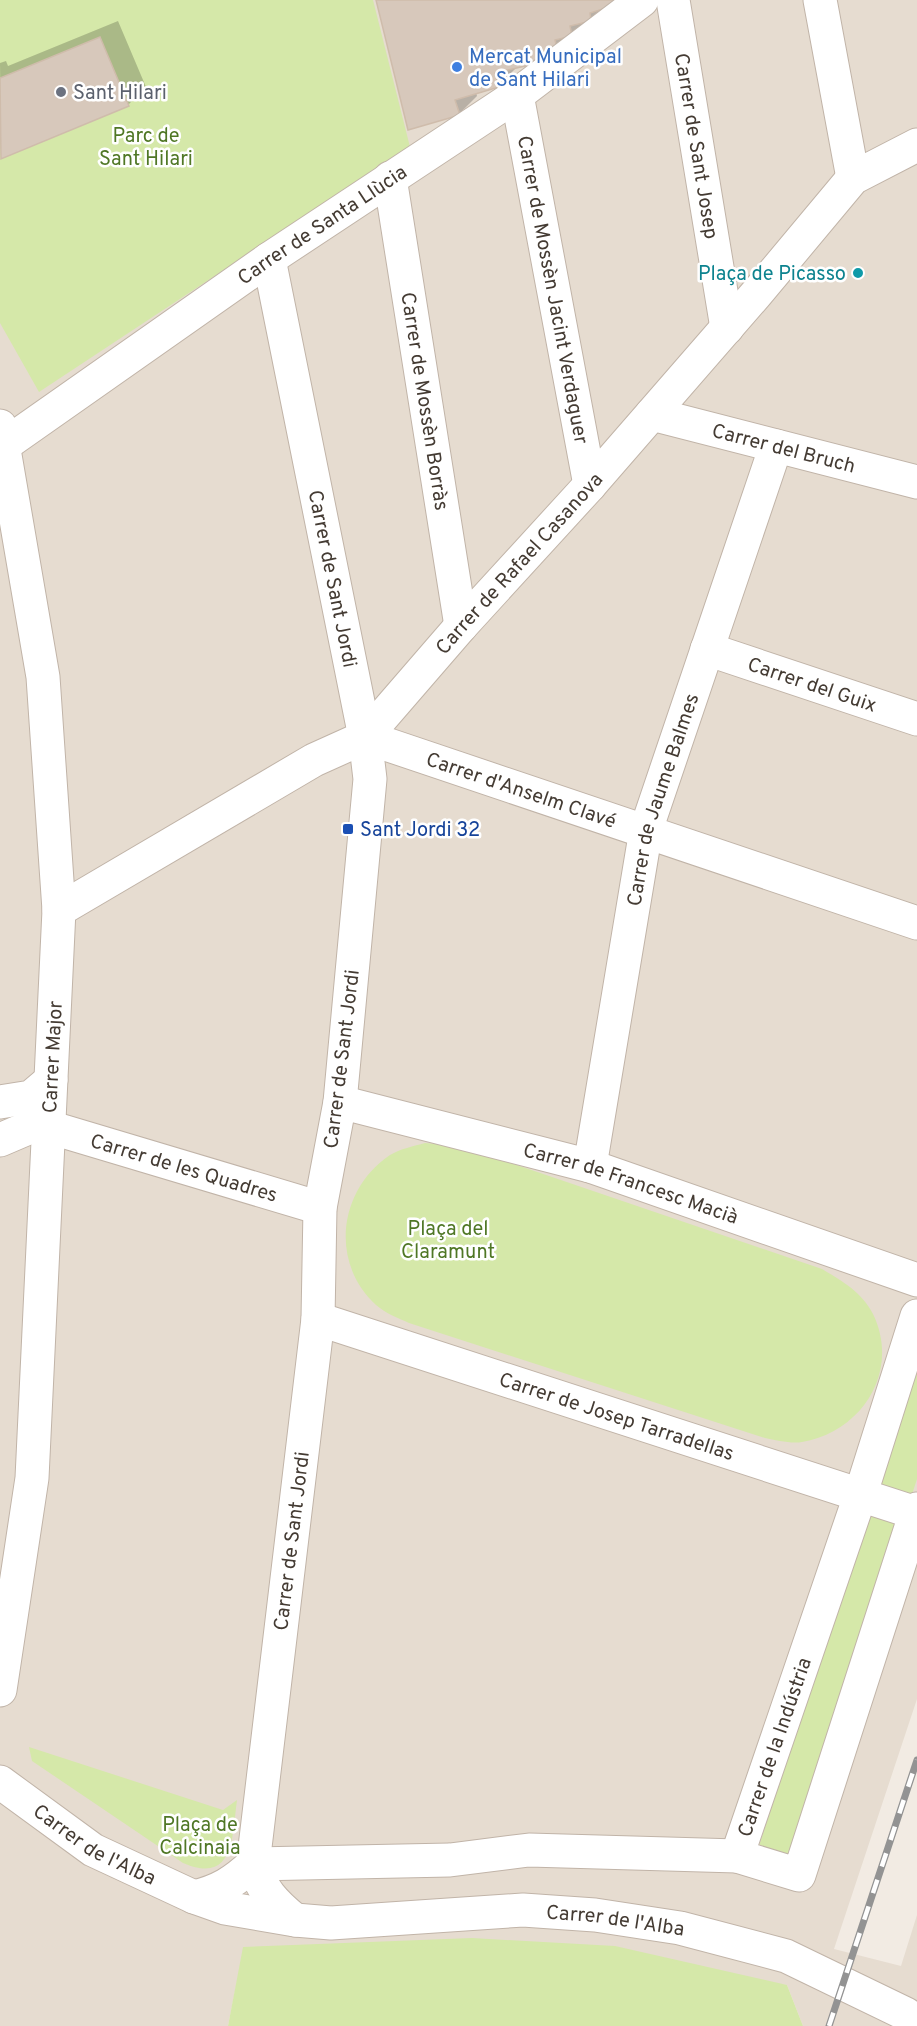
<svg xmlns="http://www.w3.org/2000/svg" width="917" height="2026" font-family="Overpass,sans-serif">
<rect width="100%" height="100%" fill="#f2ebe3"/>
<path fill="#e6dcd0" d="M0 0H917V1699L834 1949 901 1966 917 1915V2026H803L787 1985 244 1947 228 2026H0Z"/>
<path fill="#d5e8a9" d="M0 0H373L410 147 39 392 0 323Z
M425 1143 461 1146 822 1269C842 1281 862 1292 873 1314 901 1372 861 1432 802 1442 791 1444 776 1440 765 1438L409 1323C398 1318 385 1313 376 1305 329 1262 339 1189 390 1155 400 1149 414 1146 425 1143Z
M917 1369V1479L793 1861 758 1849 880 1468Z
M29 1747 223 1810 237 1800C232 1836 235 1885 183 1863L32 1761Z
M472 1938 615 1946 787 1985 803 2026H228L243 1947Z"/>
<path fill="#0003" d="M378 0 602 8 546 59 516 68 498 86 476 92 477 96 459 114Z
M118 21 146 87 128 105 1 157 0 63 6 61 8 66Z"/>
<path fill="#d7c8bb" stroke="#cfbcab" stroke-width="1.5" d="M376 0H623L619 4 590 13 591 21 570 26 572 36 555 40 558 53 547 61 495 73 499 87 455 100 460 115 408 130Z
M100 37 129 106 1 159 0 78Z"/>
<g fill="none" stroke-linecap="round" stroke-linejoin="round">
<defs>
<g id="minor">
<path id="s1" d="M673 0 727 328"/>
<path d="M820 0 853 178"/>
<path id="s2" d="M517 95 590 485"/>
<path id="s3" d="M390 178 461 626"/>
<path id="s4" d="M269 259 365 737 370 779 340 1102 320 1208 318 1319 253 1864C262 1890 274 1903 295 1920"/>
<path id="s5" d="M652 414 917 482"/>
<path d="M0 426 43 677 59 910 32 1478 0 1690"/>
<path id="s6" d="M0 448 269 259 517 95 642 0"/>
<path id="s7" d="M707 649 917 719"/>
<path id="s8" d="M365 737 917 923"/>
<path id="s9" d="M59 910 314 760 365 737 461 626 590 485 757 293 853 178 917 145"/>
<path d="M0 1102 31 1097 51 1080"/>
<path id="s10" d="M340 1102 590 1166 917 1280"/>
<path id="s11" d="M49 1127 320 1208"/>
<path d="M0 1140 49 1119"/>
<path id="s12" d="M590 1166 646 830 776 446"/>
<path d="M917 1316 861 1493 737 1856 799 1875 917 1509"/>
<path id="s13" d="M318 1319 916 1513"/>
<path id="s14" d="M0 1782 93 1850 194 1897 225 1908 295 1920 331 1923 523 1910 595 1915 680 1928 786 1956 906 2014 913 2026"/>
<path d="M194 1897C219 1891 234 1882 253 1864L450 1860 529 1850 737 1856"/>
</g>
</defs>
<use href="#minor" stroke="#c1b4a8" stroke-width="35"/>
<use href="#minor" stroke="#fff" stroke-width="33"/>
<defs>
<path id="rail" d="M829 2026 917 1760"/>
</defs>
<use href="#rail" stroke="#939393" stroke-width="7"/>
<use href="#rail" stroke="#fff" stroke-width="4.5" stroke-dasharray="14" stroke-linecap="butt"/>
</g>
<circle fill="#3f7fe0" stroke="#fff" stroke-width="2" cx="457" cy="67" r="6"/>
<circle fill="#6b7280" stroke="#fff" stroke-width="2" cx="61" cy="92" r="6"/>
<circle fill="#0f9aa8" stroke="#fff" stroke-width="2" cx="858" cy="273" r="6"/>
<rect fill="#1a4fb4" stroke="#fff" stroke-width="2" x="342" y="823" width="12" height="12" rx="3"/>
<g text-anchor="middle" stroke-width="5" stroke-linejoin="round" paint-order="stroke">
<g font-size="20" fill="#366cbe" stroke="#fff" text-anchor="start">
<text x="469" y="63">Mercat Municipal<tspan x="469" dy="23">de Sant Hilari</tspan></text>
</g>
<g font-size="20" fill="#5b616d" stroke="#fff" text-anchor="start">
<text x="73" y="99">Sant Hilari</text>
</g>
<g font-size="20" fill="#4f7725" stroke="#fff">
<text x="146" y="142">Parc de<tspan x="146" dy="23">Sant Hilari</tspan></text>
<text x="448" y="1235">Plaça del<tspan x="448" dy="23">Claramunt</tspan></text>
<text x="200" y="1831">Plaça de<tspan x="200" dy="23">Calcinaia</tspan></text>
</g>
<g font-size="20" fill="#443b33" stroke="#fff">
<text dy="7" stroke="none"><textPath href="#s1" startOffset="148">Carrer de Sant Josep</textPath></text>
<text dy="7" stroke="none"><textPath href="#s6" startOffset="392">Carrer de Santa Llùcia</textPath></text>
<text dy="7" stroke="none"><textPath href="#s2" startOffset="198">Carrer de Mossèn Jacint Verdaguer</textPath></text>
<text dy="7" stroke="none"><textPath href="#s3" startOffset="226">Carrer de Mossèn Borràs</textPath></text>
<text dy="7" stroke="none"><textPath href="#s5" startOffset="136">Carrer del Bruch</textPath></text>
<text dy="7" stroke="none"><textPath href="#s9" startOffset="584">Carrer de Rafael Casanova</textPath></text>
<text dy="7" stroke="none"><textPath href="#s4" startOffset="326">Carrer de Sant Jordi</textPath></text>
<text dy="7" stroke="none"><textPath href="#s7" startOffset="111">Carrer del Guix</textPath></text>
<text dy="7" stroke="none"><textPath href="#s8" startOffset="165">Carrer d'Anselm Clavé</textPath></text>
<text dy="7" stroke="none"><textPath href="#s12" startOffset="374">Carrer de Jaume Balmes</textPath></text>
<text transform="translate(52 1057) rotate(-87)" y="7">Carrer Major</text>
<text transform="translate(341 1059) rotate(-83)" y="7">Carrer de Sant Jordi</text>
<text dy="7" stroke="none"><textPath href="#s11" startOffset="141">Carrer de les Quadres</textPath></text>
<text dy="7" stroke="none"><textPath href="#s10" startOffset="302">Carrer de Francesc Macià</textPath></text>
<text dy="7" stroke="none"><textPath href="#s13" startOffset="314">Carrer de Josep Tarradellas</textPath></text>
<text transform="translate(291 1541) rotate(-83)" y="7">Carrer de Sant Jordi</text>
<text transform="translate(774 1747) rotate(-71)" y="7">Carrer de la Indústria</text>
<text dy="7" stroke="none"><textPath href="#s14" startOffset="114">Carrer de l'Alba</textPath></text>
<text dy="7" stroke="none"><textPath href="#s14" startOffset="652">Carrer de l'Alba</textPath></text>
</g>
<g font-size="20" fill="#0d838f" stroke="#fff" text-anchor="end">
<text x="846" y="280">Plaça de Picasso</text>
</g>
<g font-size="20" fill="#164399" stroke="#fff" text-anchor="start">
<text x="360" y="836">Sant Jordi 32</text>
</g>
</g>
</svg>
